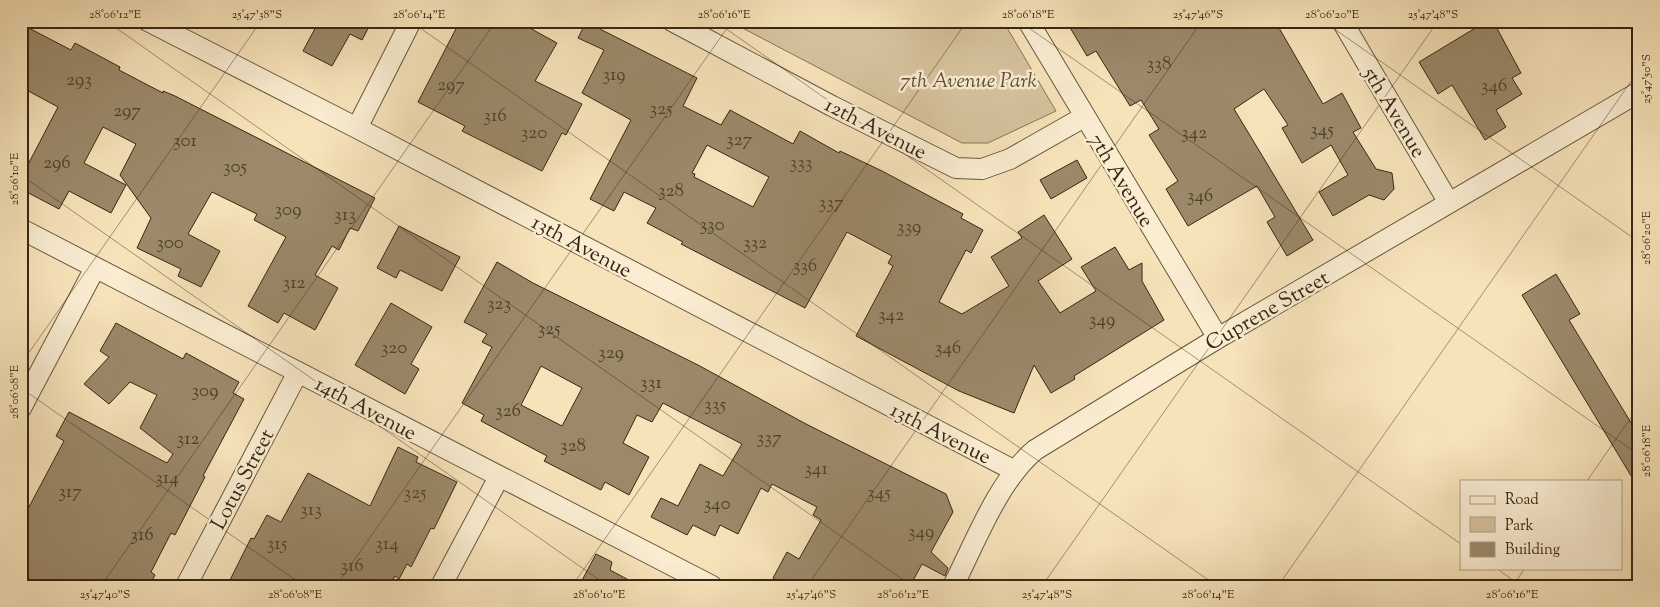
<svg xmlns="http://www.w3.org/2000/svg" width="1660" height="607" font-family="'Sorts Mill Goudy',serif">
<rect width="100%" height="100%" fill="#f7e3ba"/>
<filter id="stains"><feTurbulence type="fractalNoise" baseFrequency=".004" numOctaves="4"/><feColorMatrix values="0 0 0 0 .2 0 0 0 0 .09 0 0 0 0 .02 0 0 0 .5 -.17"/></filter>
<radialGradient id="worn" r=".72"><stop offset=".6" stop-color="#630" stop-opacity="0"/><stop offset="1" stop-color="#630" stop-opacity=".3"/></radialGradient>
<path fill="#d6c39e" stroke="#867558" d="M729 21H1003L1056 111 988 143H962Z"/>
<path fill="#9b896a" stroke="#372713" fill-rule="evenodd" d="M319 21H372L362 40 350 34 332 66 303 51Z
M460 21H517L557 43 535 81 582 104 566 135 562 133 542 171 462 131 465 126 418 102Z
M1066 21H1275L1323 104 1342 93 1361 128 1353 132 1376 169 1392 173 1394 189 1384 200 1369 195 1333 216 1319 192 1348 175 1331 145 1302 163 1282 128 1288 125 1264 89 1234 109 1313 240 1287 256 1267 222 1275 217 1257 186 1188 226 1166 189 1178 181 1149 135 1159 129 1141 100 1130 106 1096 51 1087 56Z
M1487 21H1493L1521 73 1512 78 1522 94 1496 110 1506 127 1485 140 1452 85 1438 94 1419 62Z
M586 22 697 78 683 106 721 125 730 110 793 144 800 131 839 153 840 151 882 171 963 214 961 218 983 230 971 253 966 250 939 302 962 314 1009 286 991 257 1022 238 1018 232 1044 215 1072 259 1038 281 1060 313 1096 291 1081 267 1115 247 1129 270 1142 263V281L1164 320 1074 376 1075 379 1051 393 1034 365 1014 413 959 391 856 336 893 266 888 263 892 256 847 232 805 308 681 244 683 242 647 223 656 208 624 192 614 211 590 199 631 120 582 93 604 50 578 38ZM707 145 769 177 753 207 694 177 695 174 692 173Z
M21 24 71 50 75 43 120 67 119 70 163 93V91L175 96 375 198 358 231 350 228 339 250 332 246 315 275 338 288 315 330 284 313 278 323 248 306 286 237 254 220 257 214 212 192 188 234 220 251 201 287 178 276 181 269 137 248 151 218 120 175 136 144 103 127 84 163 126 185 111 213 69 191 59 209 21 189V178L58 107 21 87Z
M1077 160 1087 178 1051 199 1040 180Z
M399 226 460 257 442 291 400 270 396 278 377 268Z
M497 262 533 283 698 365 806 424 946 494 953 512 931 552 948 568 945 576 922 564 910 586H786L773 578 787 552 799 559 821 520 813 515 817 507 772 484 768 492 761 488 738 534 720 525 715 536 693 525 687 535 651 517 661 498 678 506 700 464 723 476 742 444 663 403 652 422 637 415 623 443 649 457 629 495 605 482 601 490 544 461 547 456 481 421 484 415 462 403 492 347 482 342 487 334 464 322ZM541 366 582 388 562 426 521 405Z
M1556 274 1580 314 1569 320 1639 436V489L1522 295Z
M391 303 432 327 411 364 419 369 405 394 355 365Z
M116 323 183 359 186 353 239 382 233 393 244 399 203 476 205 477 175 535 171 533 151 572 155 575 149 586H21V522L64 441 56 436 69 412 167 463 173 454 140 428 157 395 130 382 109 404 84 384 109 357 100 351Z
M398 447 418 457 416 462 457 482 434 529 431 528 411 567 407 564 399 579 395 576 389 586H227L251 538 254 539 267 515 281 522 308 473 370 506Z
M596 554 612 562 610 570 640 586H579Z"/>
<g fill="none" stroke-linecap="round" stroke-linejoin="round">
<defs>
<path id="minor" d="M148 21 357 128 1015 471
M672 21 832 106 956 168 982 169 1010 159 1084 117
M1028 21 1218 338
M1342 21 1449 203
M357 128 411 21
M21 229 712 586
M21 408 95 268
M186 586 298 372
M441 586 499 477
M953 586C975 543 998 481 1035 450L1218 338 1639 92"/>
</defs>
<use href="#minor" stroke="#67563d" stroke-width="22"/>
<use href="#minor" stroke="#faedd2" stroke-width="20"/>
</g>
<path fill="none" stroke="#372713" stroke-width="1" stroke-opacity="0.45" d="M106 21 912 586M410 21 1217 586M715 21 1461 544M1019 21 1639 455M1323 21 1639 242M1628 21 1639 29M21 27 26 21M21 175 608 586M21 364 261 21M21 388 304 586M1587 481 1639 406M1496 568 1521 586M101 586 496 21M336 586 732 21M572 586 967 21M807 586 1202 21M1042 586 1438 21M1278 586 1639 70M1513 586 1525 568"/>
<g text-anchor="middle" stroke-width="5" stroke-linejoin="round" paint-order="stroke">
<g font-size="19" fill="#504029">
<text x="1159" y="69">338</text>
<text x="614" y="80">319</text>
<text x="79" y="85">293</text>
<text x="451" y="90">297</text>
<text x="1494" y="91">346</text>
<text x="661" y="114">325</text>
<text x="127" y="116">297</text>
<text x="495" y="121">316</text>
<text x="1322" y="135">345</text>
<text x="534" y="138">320</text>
<text x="1194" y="138">342</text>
<text x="739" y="145">327</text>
<text x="185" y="146">301</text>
<text x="57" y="168">296</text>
<text x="801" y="168">333</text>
<text x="235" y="172">305</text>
<text x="671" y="196">328</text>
<text x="1200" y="201">346</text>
<text x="831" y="208">337</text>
<text x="288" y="215">309</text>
<text x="345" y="220">313</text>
<text x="712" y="230">330</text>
<text x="909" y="232">339</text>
<text x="170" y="248">300</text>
<text x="755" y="248">332</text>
<text x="805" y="271">336</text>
<text x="294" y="288">312</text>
<text x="499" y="309">323</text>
<text x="891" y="320">342</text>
<text x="1102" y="325">349</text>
<text x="549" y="334">325</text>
<text x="394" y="353">320</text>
<text x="948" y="353">346</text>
<text x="611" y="358">329</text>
<text x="651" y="388">331</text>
<text x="205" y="396">309</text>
<text x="715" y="410">335</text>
<text x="508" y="416">326</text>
<text x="769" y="443">337</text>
<text x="188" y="444">312</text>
<text x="573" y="451">328</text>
<text x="816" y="474">341</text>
<text x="167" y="483">314</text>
<text x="70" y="497">317</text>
<text x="415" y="498">325</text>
<text x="879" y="498">345</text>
<text x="717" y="509">340</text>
<text x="311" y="515">313</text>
<text x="921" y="537">349</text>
<text x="142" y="540">316</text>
<text x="277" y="549">315</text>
<text x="387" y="549">314</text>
<text x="352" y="571">316</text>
</g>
<g font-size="21" font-style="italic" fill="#5f4e36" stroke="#faedd2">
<text x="969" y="87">7th Avenue Park</text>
</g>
<g font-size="21" fill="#372713" stroke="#faedd2">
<text transform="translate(1395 112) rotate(59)" y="7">5th Avenue</text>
<text transform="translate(876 128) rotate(27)" y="7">12th Avenue</text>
<text transform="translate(1122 180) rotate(59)" y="7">7th Avenue</text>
<text transform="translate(582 246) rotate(28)" y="7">13th Avenue</text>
<text transform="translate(1267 310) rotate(-30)" y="7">Cuprene Street</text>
<text transform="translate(366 408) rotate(28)" y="7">14th Avenue</text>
<text transform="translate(941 433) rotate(27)" y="7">13th Avenue</text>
<text transform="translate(242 479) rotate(-62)" y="7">Lotus Street</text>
</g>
</g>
<rect width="1660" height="607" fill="none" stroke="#f7e3ba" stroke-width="55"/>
<rect x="1460" y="480" width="162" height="90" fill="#faedd2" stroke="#ac9e86"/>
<rect x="1470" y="496" width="25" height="8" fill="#faedd2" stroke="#ac9e86"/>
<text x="1505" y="504" font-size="15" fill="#372713">Road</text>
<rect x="1470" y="517" width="25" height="15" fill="#d6c39e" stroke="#ac9e86"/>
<text x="1505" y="530" font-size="15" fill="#372713">Park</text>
<rect x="1470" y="542" width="25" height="15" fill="#9b896a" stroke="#ac9e86"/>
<text x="1505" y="554" font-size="15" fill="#372713">Building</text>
<rect x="28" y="28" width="1604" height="552" fill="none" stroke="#372713" stroke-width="2"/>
<g font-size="12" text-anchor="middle" fill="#372713">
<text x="115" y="18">28°06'12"E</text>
<text x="257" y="18">25°47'38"S</text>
<text x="419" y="18">28°06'14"E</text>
<text x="724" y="18">28°06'16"E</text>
<text x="1028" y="18">28°06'18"E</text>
<text x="1198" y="18">25°47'46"S</text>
<text x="1332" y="18">28°06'20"E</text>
<text x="1433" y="18">25°47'48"S</text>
<text transform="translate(1646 79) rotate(-90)" y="4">25°47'50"S</text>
<text transform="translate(14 179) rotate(-90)" y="4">28°06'10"E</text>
<text transform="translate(1646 238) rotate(-90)" y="4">28°06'20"E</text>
<text transform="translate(14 392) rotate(-90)" y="4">28°06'08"E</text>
<text transform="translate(1646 451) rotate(-90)" y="4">28°06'18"E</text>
<text x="105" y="598">25°47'40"S</text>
<text x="295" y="598">28°06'08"E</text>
<text x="599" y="598">28°06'10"E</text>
<text x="811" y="598">25°47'46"S</text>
<text x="903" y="598">28°06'12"E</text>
<text x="1047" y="598">25°47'48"S</text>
<text x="1208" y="598">28°06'14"E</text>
<text x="1512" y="598">28°06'16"E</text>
</g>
<rect width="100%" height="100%" filter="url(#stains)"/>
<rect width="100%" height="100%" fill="url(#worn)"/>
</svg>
